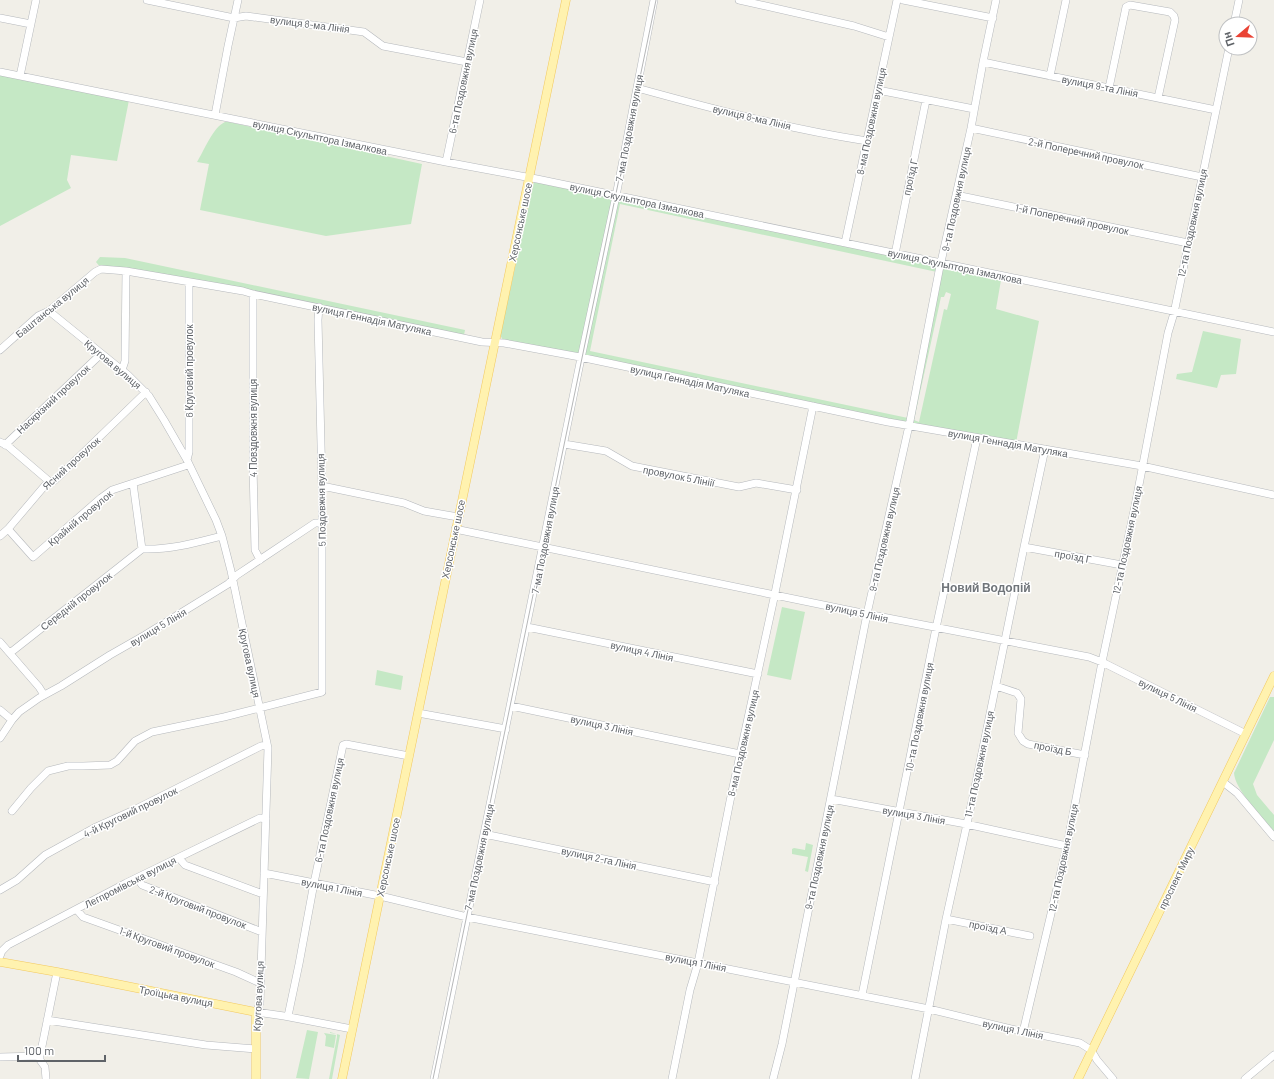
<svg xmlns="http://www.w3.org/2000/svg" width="1274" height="1079" font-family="Barlow,sans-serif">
<rect width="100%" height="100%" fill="#f1efe8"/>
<path fill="#c5e8c5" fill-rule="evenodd" d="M0 74 129 100 117 161 71 155 67 180 71 188 0 226Z
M225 122H229L422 164 411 224 326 236 200 210 209 164 197 162C204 151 213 127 225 122Z
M534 182 936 265 937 266V272L620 204 590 351 908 418 907 421 906 422 503 340 500 335Z
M100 257 125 258 465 330 464 335 101 268 96 262Z
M945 268 1001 280 996 309 1039 321 1016 443 913 423 942 269ZM946 292 951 294 947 310 944 309 919 422 914 420 941 297H944Z
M1203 331 1241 339 1236 374 1221 375 1217 388 1176 379 1177 374 1192 372Z
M782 607 805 612 791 680 767 675Z
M377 670 403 676 401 690 375 685Z
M1270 697H1274V740L1253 784 1257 795 1274 815V832C1263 818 1235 790 1234 773Z
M806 843 813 845 808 872 805 871 808 857 792 854V849L794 848 805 850Z
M307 1030 318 1032 309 1079 296 1078Z
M330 1032 340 1035 332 1079H329L337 1037V1034L330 1033Z
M324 1033 336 1035 334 1048 325 1046 326 1036Z"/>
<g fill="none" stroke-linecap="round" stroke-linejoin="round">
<defs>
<path id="minor" d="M147 0 234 18 246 16 364 32 383 46 467 62
M739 0 854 26 889 37
M903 0 993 18
M0 18 31 24
M1234 24 1239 0
M983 62 1216 110
M0 72 446 162 537 179 1274 332
M20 76 36 0
M1050 76 1066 0
M637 88C713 109 789 129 867 141
M1109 88 1126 7 1130 5 1170 12 1174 16 1175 20 1158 98
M878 90 974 109
M215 115 228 46 238 0
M971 128 1202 177
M446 162 480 0
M956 195 1188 243
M845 243 897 0
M895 254 926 100
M253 294V466L255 550 260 560
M49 311 128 375 149 396 164 420 187 460 216 520 222 536 231 571 268 748 260 1003 256 1012 284 1016 352 1029
M0 350 38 316 49 311 95 272 101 269 126 271 243 291 253 294 482 342 504 343 580 357 888 422 1142 466 1274 495
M122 370 125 361 126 271
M0 442 8 446 50 482
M564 444 606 451 632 466 739 487 756 483 797 490
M5 445 101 354
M187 460 189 452V282
M133 483 142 549
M322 486 404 503 424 511 458 517
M8 529 33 557 101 498 112 490 188 465
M455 529 867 614 1089 657 1102 662 1246 734
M0 536 8 529 47 483 54 481 146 392
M1024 547 1122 565
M527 627 758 674
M0 642 39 687 44 695
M10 653 142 549C170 550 195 543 222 536
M996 686 1017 693 1021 699 1018 733 1023 741 1028 744 1085 755
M511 706 740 754
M0 710 12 720
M418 713 506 729
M0 738 12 720 19 712 39 698 61 686 110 655 145 635 228 584 237 575 315 523H322
M1223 782 1237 793 1274 837
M831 799 966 824 1067 846
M12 811 31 788 48 771 68 766H83L110 765 117 761 135 741 152 732 224 717 322 692V486L318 320 319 307
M484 834 715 882
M179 858 185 865 263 894
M264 873 380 896 467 917 929 1009 1011 1029 1080 1043 1091 1050 1097 1060 1113 1079
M137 878 142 885 262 932
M0 890 17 880 45 855 94 828 134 810 261 746 267 745
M77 910 83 917 236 972 260 983
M946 919 1030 936
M0 956 2 951 8 945 126 883 260 818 266 819
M862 995 936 628 977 438
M288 1016 299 964 314 883 343 745 346 744 409 756
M47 1020 206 1045 256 1049
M1023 1032 1067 846 1102 662 1135 506 1168 333 1174 313 1229 48
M0 1057 40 1056
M46 1079 45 1067 40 1060V1056L57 972
M434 1079 581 358 616 196 654 0
M672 1079 690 990 698 963 730 801 774 598 813 406
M773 1079 782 1044 867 614 910 421 939 271 971 128 983 62 996 0
M915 1079 946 919 974 792 1024 547 1045 449
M1245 1079 1274 1055"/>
<path id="major" d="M0 962 57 972 256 1012V1079
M342 1079 566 0
M1078 1079 1274 676"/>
</defs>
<use href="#minor" stroke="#b5b8bc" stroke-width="8"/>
<use href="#major" stroke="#f2c960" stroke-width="9"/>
<use href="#minor" stroke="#fff" stroke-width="7"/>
<use href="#major" stroke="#fff2af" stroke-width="8"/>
<path stroke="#b6b7b8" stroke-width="1" d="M433 1079 656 0"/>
</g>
<g text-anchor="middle" stroke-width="3" stroke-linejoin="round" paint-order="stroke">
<g font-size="10" fill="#5f6368" stroke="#fff">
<text transform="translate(310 24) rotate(7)" y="4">вулиця 8-ма Лінія</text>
<text transform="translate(463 81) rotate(-78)" y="4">6-та Поздовжня вулиця</text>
<text transform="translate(1100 86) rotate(11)" y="4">вулиця 9-та Лінія</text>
<text transform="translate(752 117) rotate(13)" y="4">вулиця 8-ма Лінія</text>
<text transform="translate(871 121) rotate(-78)" y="4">8-ма Поздовжня вулиця</text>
<text transform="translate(629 128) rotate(-79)" y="4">7-ма Поздовжня вулиця</text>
<text transform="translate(320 137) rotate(12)" y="4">вулиця Скульптора Ізмалкова</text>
<text transform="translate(1086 153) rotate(12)" y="4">2-й Поперечний провулок</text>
<text transform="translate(910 177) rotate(-78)" y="4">проїзд Г</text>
<text transform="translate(956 199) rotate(-78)" y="4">9-та Поздовжня вулиця</text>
<text transform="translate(637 200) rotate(12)" y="4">вулиця Скульптора Ізмалкова</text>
<text transform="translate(1072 219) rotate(12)" y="4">1-й Поперечний провулок</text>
<text transform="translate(520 222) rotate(-78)" y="4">Херсонське шосе</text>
<text transform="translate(1192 223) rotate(-78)" y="4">12-та Поздовжня вулиця</text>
<text transform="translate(955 266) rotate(12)" y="4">вулиця Скульптора Ізмалкова</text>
<text transform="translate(52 307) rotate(-39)" y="4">Баштанська вулиця</text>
<text transform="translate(372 319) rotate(12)" y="4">вулиця Геннадія Матуляка</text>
<text transform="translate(113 364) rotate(40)" y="4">Кругова вулиця</text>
<text transform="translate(189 371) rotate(-90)" y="4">6 Круговий провулок</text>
<text transform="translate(690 381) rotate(12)" y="4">вулиця Геннадія Матуляка</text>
<text transform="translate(53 399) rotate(-43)" y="4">Наскрізний провулок</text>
<text transform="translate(253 428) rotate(-90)" y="4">4 Повздовжня вулиця</text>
<text transform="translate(1008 443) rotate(10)" y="4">вулиця Геннадія Матуляка</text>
<text transform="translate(71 463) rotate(-42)" y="4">Ясний провулок</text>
<text transform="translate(679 476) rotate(11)" y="4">провулок 5 Лініії</text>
<text transform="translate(321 500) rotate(-91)" y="4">5 Поздовжня вулиця</text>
<text transform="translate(80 518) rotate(-40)" y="4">Крайній провулок</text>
<text transform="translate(453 539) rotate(-78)" y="4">Херсонське шосе</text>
<text transform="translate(884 539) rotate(-77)" y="4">9-та Поздовжня вулиця</text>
<text transform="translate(545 540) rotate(-79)" y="4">7-ма Поздовжня вулиця</text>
<text transform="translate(1127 540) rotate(-78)" y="4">12-та Поздовжня вулиця</text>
<text transform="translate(1073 556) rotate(10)" y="4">проїзд Г</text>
<text transform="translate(76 601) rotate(-38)" y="4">Середній провулок</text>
<text transform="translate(857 612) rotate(12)" y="4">вулиця 5 Лінія</text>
<text transform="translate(158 627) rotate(-31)" y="4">вулиця 5 Лінія</text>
<text transform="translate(642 651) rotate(12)" y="4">вулиця 4 Лінія</text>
<text transform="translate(250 663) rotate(78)" y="4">Кругова вулиця</text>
<text transform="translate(1168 695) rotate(26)" y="4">вулиця 5 Лінія</text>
<text transform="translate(919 717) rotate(-79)" y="4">10-та Поздовжня вулиця</text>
<text transform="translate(602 725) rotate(12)" y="4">вулиця 3 Лінія</text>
<text transform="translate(743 743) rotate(-77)" y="4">8-ма Поздовжня вулиця</text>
<text transform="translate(1053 748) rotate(11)" y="4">проїзд Б</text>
<text transform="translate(979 764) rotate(-78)" y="4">11-та Поздовжня вулиця</text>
<text transform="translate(329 810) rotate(-78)" y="4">6-та Поздовжня вулиця</text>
<text transform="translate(130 812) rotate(-26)" y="4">4-й Круговий провулок</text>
<text transform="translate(914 815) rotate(10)" y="4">вулиця 3 Лінія</text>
<text transform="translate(388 857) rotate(-78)" y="4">Херсонське шосе</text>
<text transform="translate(479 857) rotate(-78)" y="4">7-ма Поздовжня вулиця</text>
<text transform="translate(819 857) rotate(-78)" y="4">9-та Поздовжня вулиця</text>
<text transform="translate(599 858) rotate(12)" y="4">вулиця 2-га Лінія</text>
<text transform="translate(1063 858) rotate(-78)" y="4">12-та Поздовжня вулиця</text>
<text transform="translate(1176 878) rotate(-64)" y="4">проспект Миру</text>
<text transform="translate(130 882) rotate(-27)" y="4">Легпромівська вулиця</text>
<text transform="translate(332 887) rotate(11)" y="4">вулиця 1 Лінія</text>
<text transform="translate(198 907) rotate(21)" y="4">2-й Круговий провулок</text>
<text transform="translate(988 927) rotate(11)" y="4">проїзд А</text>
<text transform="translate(167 947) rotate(20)" y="4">1-й Круговий провулок</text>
<text transform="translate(696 962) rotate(11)" y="4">вулиця 1 Лінія</text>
<text transform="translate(176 996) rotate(11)" y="4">Троїцька вулиця</text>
<text transform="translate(258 996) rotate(-87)" y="4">Кругова вулиця</text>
<text transform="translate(1013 1029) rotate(12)" y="4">вулиця 1 Лінія</text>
</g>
<g font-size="12" font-weight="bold" fill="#70757a" stroke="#fff">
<text x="986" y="592">Новий Водопій</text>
</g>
</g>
<g transform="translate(1238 36) rotate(251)"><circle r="19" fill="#ffffff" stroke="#bfc1c3"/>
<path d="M0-3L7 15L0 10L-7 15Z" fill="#ea4335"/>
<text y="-6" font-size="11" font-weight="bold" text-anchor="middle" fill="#5f6368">Пн</text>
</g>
<path d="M18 1055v6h87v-6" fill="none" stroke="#5f6368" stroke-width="2"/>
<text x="24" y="1055" font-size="12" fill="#5f6368" stroke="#ffffff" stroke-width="3" paint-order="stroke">100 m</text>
</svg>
